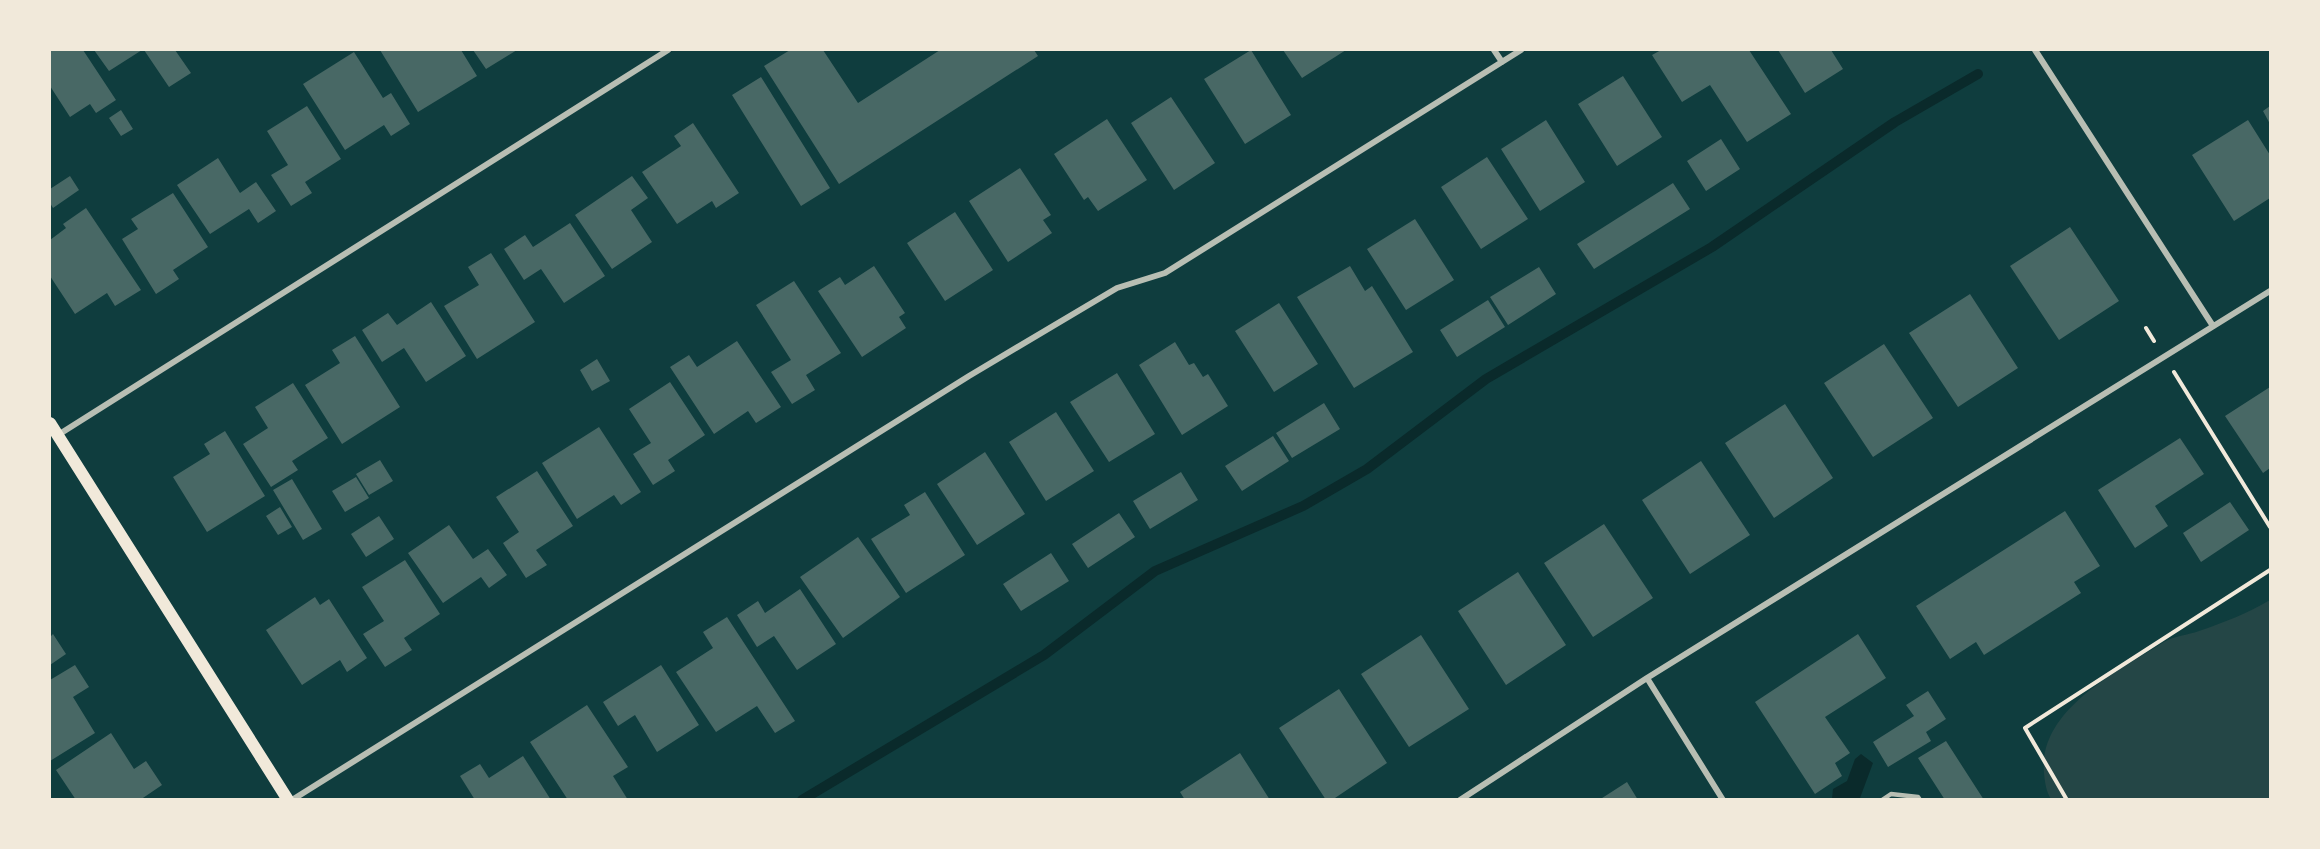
<svg xmlns="http://www.w3.org/2000/svg" width="2320" height="849" font-family="'Archivo Narrow',sans-serif">
<rect width="100%" height="100%" fill="#0f3d3e"/>
<path fill="#244646" d="M2270 600V799H2051C2046 791 2045 783 2044 773 2038 709 2119 671 2164 642 2174 636 2188 635 2199 631 2223 623 2248 613 2270 600Z"/>
<path fill="#0a2a2b" d="M1861 754 1873 763 1860 798 1832 799 1833 789 1847 781 1855 759Z"/>
<g fill="none" stroke-linecap="round" stroke-linejoin="round">
<path stroke="#0a2a2b" stroke-width="10" d="M802 800 1044 655 1155 571 1303 506 1367 469 1486 379 1712 247 1895 122 1978 74"/>
</g>
<path fill="#486865" d="M50 50H83L116 100 96 113 90 104 70 117 50 86Z
M94 50H142L109 71Z
M144 50H175L191 73 169 87Z
M380 50H461L477 76 418 112Z
M473 50H517L486 69Z
M790 50H823L858 103 940 50H1034L1038 56 839 184 764 66Z
M1251 50 1291 115 1245 144 1204 79Z
M1283 50H1346L1302 78Z
M1661 50H1749L1791 114 1747 142 1710 85 1682 102 1652 55Z
M1778 50H1831L1843 69 1805 93Z
M354 52 383 98 391 93 410 124 391 136 384 125 345 150 303 84Z
M1623 76 1662 137 1617 166 1578 104Z
M761 77 830 188 801 206 732 95Z
M1171 97 1215 163 1174 190 1131 123Z
M307 106 341 159 305 182 312 193 291 206 271 175 288 165 267 131Z
M2270 106V124L2263 111Z
M121 110 133 129 121 136 109 118Z
M1107 119 1147 180 1098 211 1088 197 1084 200 1054 154Z
M1546 120 1585 182 1540 211 1501 149Z
M2248 120 2270 155V198L2234 221 2192 155Z
M693 123 739 193 716 208 712 201 677 224 642 172 681 146 674 136Z
M1721 139 1740 169 1706 191 1687 161Z
M1487 157 1528 219 1481 249 1441 187Z
M218 158 240 193 256 182 276 211 258 223 249 209 210 234 177 185Z
M1020 168 1051 215 1043 220 1052 233 1008 262 969 201Z
M70 176 79 190 53 208 50 203V189Z
M632 176 648 198 631 210 652 242 612 269 575 215Z
M1673 183 1690 209 1594 269 1577 244Z
M173 193 208 247 173 270 179 279 156 294 122 239 138 229 131 219Z
M86 208 141 290 115 306 107 293 75 314 50 276V240L66 228 63 224Z
M955 212 993 270 945 301 907 243Z
M1415 219 1454 280 1406 310 1367 249Z
M570 223 605 276 564 303 541 269 524 280 504 249 525 235 533 247Z
M2070 227 2119 301 2059 340 2010 266Z
M491 253 535 322 477 359 444 306 479 285 468 267Z
M874 266 905 313 899 317 906 328 862 357 818 291 840 277 845 285Z
M1350 266 1365 291 1372 286 1413 352 1354 388 1297 297Z
M1539 267 1556 294 1508 325 1490 297Z
M794 281 841 353 806 375 815 390 792 404 771 372 791 360 756 305Z
M1970 294 2018 368 1958 407 1909 333Z
M1488 300 1505 327 1457 357 1440 330Z
M431 302 466 356 426 382 404 348 382 362 362 330 388 313 397 325Z
M1279 303 1318 364 1274 392 1235 331Z
M355 336 400 407 342 444 305 385 340 363 332 350Z
M737 341 781 407 756 423 748 411 714 434 670 367 689 355 697 367Z
M1175 342 1189 365 1194 363 1203 377 1208 374 1228 406 1182 435 1139 365Z
M1884 344 1933 418 1873 457 1824 383Z
M597 359 610 381 592 391 580 370Z
M1117 373 1155 434 1109 462 1070 402Z
M670 382 705 435 668 460 675 471 653 485 633 454 651 443 629 409Z
M293 383 328 438 292 461 298 470 271 487 243 444 268 428 255 407Z
M2270 387V468L2263 473 2225 416Z
M1324 403 1340 429 1292 458 1276 433Z
M1785 404 1833 478 1774 518 1725 443Z
M1056 412 1094 471 1046 501 1009 442Z
M599 427 641 492 621 505 614 495 577 519 542 463Z
M225 431 265 496 207 532 173 477 210 454 204 444Z
M1273 436 1289 461 1242 491 1225 466Z
M2180 438 2204 474 2155 506 2168 526 2135 548 2098 490Z
M985 452 1025 514 977 545 937 484Z
M380 460 393 481 369 495 356 474Z
M1701 461 1750 535 1690 574 1642 500Z
M537 471 573 526 536 550 547 565 526 578 503 543 519 532 496 497Z
M1181 472 1198 500 1150 529 1133 501Z
M356 477 369 498 345 512 332 491Z
M292 479 322 529 303 540 273 490Z
M925 492 965 555 906 593 871 539 910 515 904 505Z
M2230 502 2249 530 2201 562 2183 533Z
M280 507 292 527 278 535 266 516Z
M2065 511 2100 566 2074 582 2081 593 1984 655 1976 642 1950 659 1916 606Z
M1119 513 1135 537 1088 568 1072 544Z
M379 516 394 539 366 557 351 534Z
M1604 524 1653 598 1593 637 1544 563Z
M449 525 473 559 488 549 507 575 489 588 481 577 443 603 408 553Z
M858 537 900 597 843 638 800 577Z
M1051 553 1069 581 1021 611 1003 584Z
M405 560 440 614 404 638 412 650 385 667 363 634 384 621 362 587Z
M1518 572 1566 645 1506 685 1458 611Z
M800 589 836 644 797 670 774 636 757 647 737 615 758 601 765 613Z
M315 597 320 605 329 599 367 658 347 672 340 660 302 685 266 630Z
M727 617 795 721 775 733 757 706 716 732 676 672 713 648 703 632Z
M53 634 66 654 50 665V637Z
M1858 634 1886 678 1825 717 1850 753 1835 763 1842 776 1815 794 1755 702Z
M1421 635 1469 709 1409 747 1361 674Z
M75 665 89 687 73 697 95 733 50 761V680Z
M661 665 699 725 657 752 635 715 618 726 603 702Z
M1339 689 1387 763 1332 800H1326L1279 728Z
M1928 691 1946 719 1926 732 1931 741 1888 767 1873 742 1914 716 1906 705Z
M587 705 628 767 613 776 628 800H568L530 742Z
M111 733 134 769 146 761 162 785 140 800H76L56 770Z
M1946 741 1984 800H1945L1918 758Z
M1240 753 1270 800H1185L1180 792Z
M523 756 551 800H475L460 776 480 764 489 778Z
M1627 782 1638 800H1599Z"/>
<g fill="none" stroke-linecap="round" stroke-linejoin="round">
<path stroke="#f1e9da" stroke-width="4" d="M2146 328 2154 341
M2174 372 2270 527
M2067 800 2025 728 2270 570"/>
<path stroke="#b8beb3" stroke-width="4.5" d="M1882 800 1891 794 1918 797 1920 800"/>
<path stroke="#b8beb3" stroke-width="6" d="M1494 50 1502 62
M2035 50 2213 326
M58 435 668 50
M1647 678 1723 800
M292 800 969 376 1117 288 1165 273 1521 50
M1460 800 1647 678 2270 291"/>
<path stroke="#f1e9da" stroke-width="12" d="M50 423 288 800"/>
</g>
<rect width="2320" height="849" fill="none" stroke="#f1e9da" stroke-width="102"/>
</svg>
